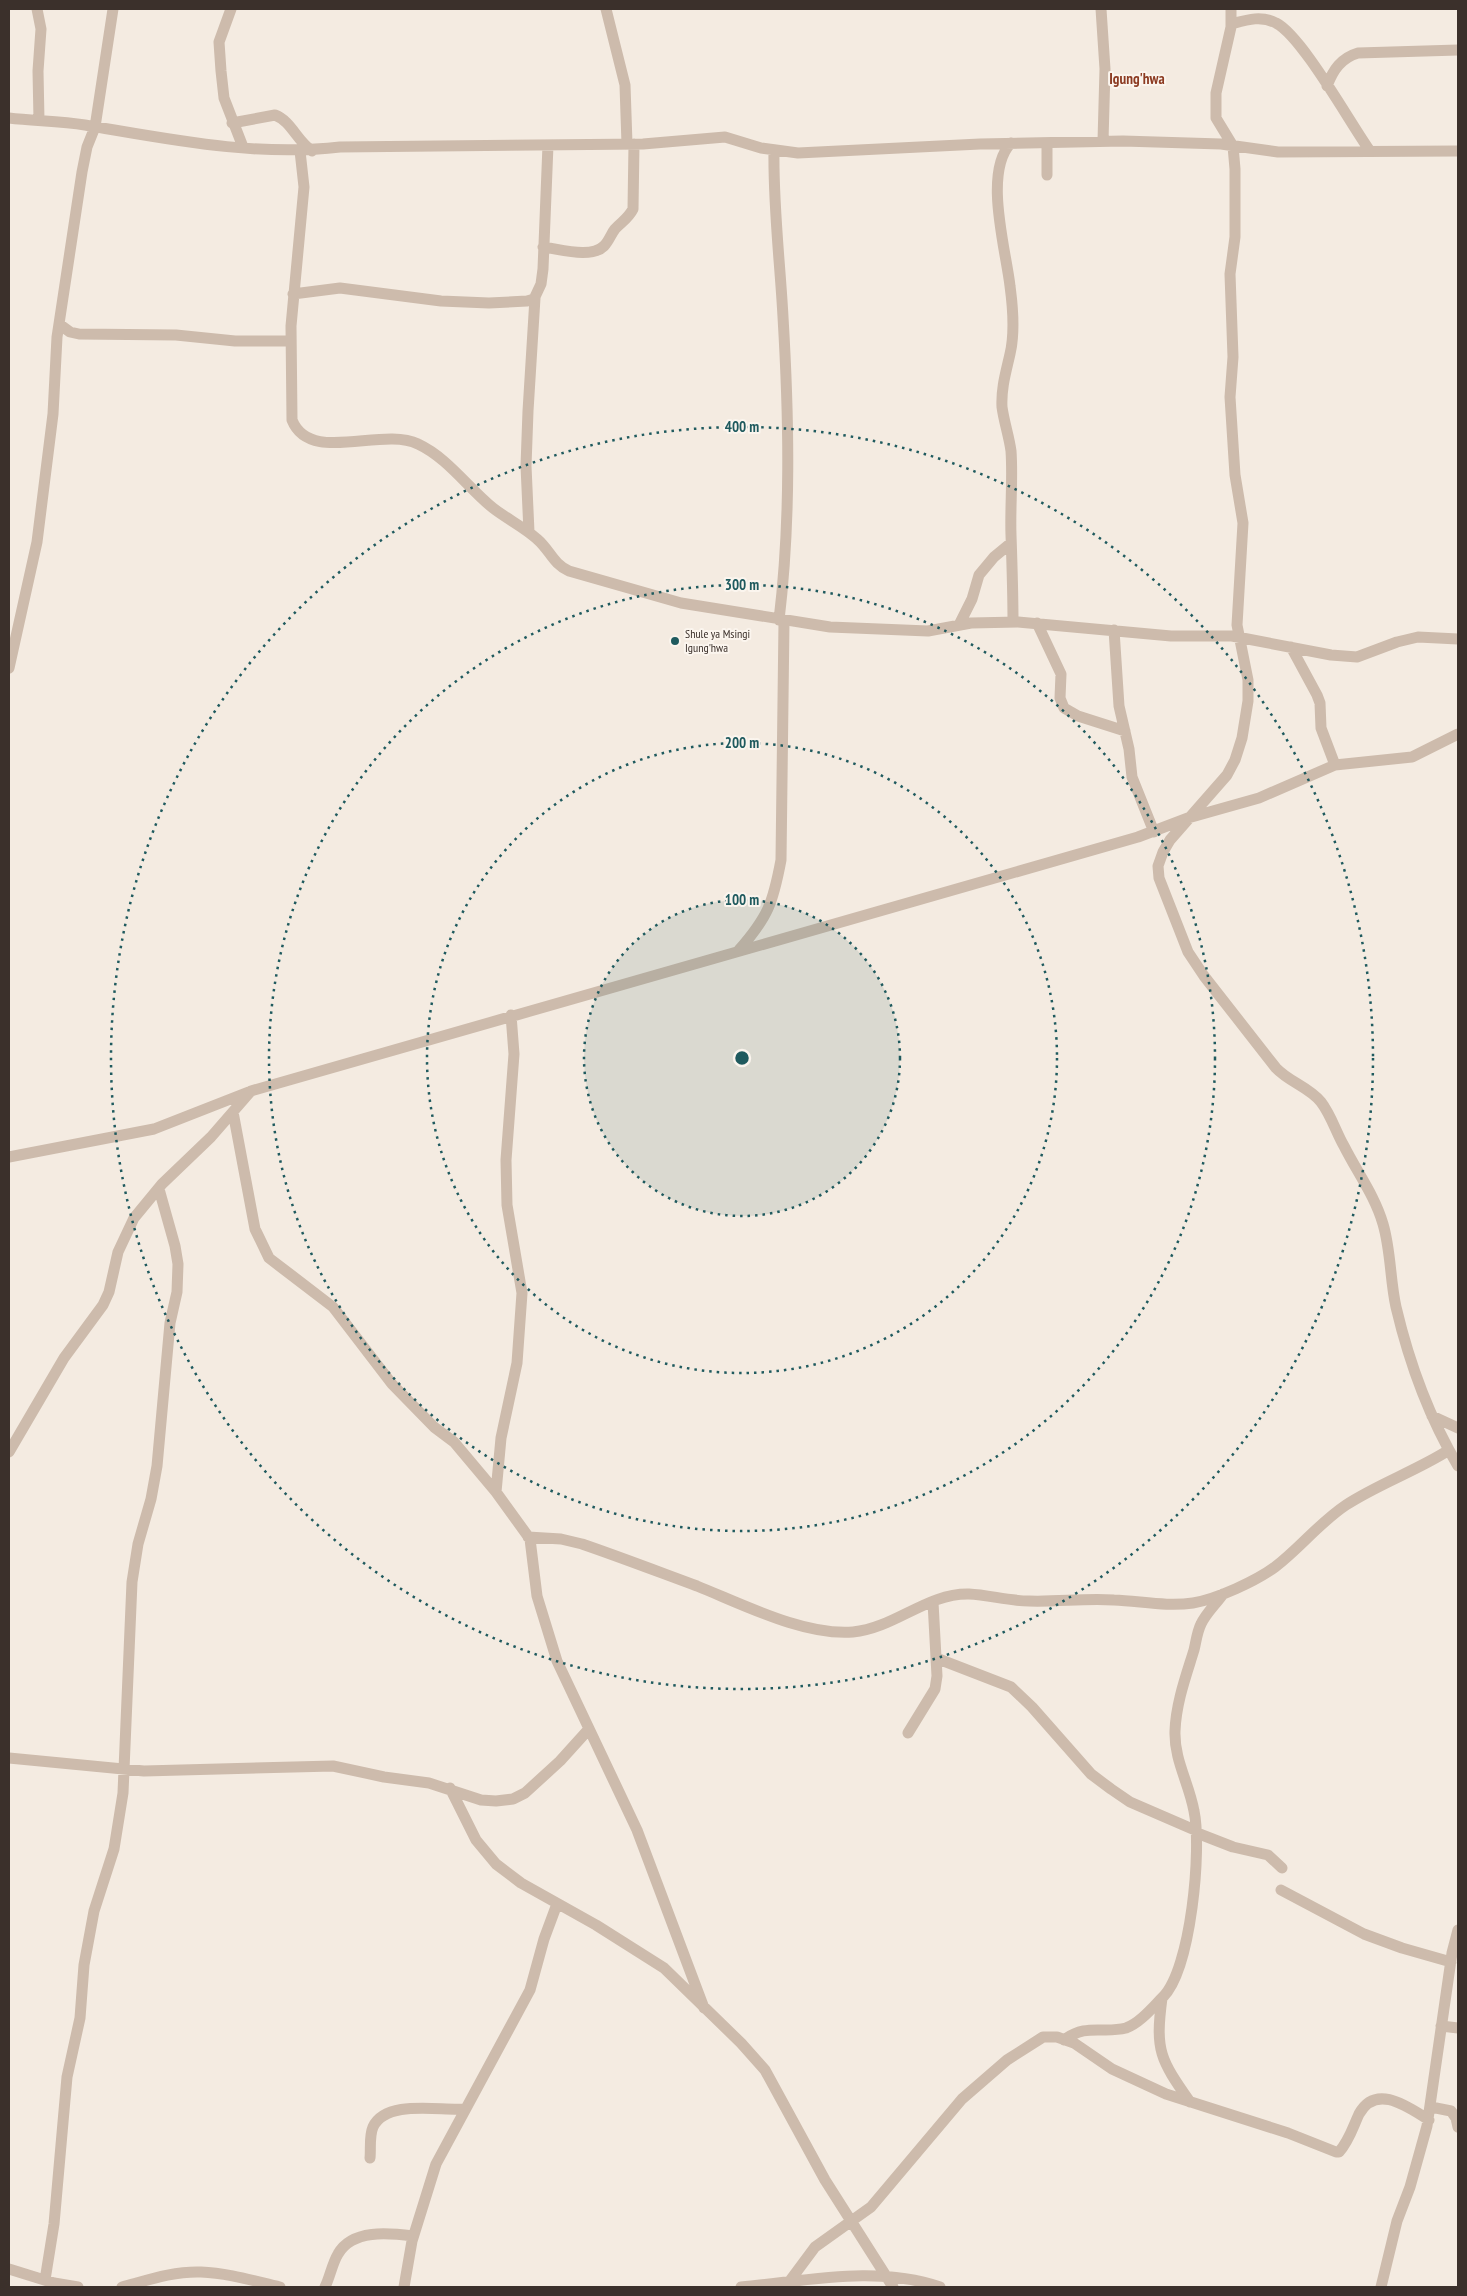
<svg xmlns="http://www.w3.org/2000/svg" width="1467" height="2296" font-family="'PT Sans Narrow',sans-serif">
<rect width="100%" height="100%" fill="#f4ebe1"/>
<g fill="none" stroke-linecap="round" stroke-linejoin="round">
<path stroke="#cdbbac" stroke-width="11" d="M37 9 41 29 38 71 39 120
M231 9 219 42 221 71 224 98 243 147
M606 9 625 85 627 144
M1101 9 1105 69 1103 141
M1231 9V27L1216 93V118L1233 146 1235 169V237L1230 274 1233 357 1230 397 1235 475 1243 523 1237 625 1248 680V701L1242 738 1235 760 1227 775 1170 840 1163 852 1158 866 1159 878 1188 952 1204 976 1276 1068C1289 1082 1309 1087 1321 1102 1331 1115 1336 1132 1344 1146 1357 1172 1375 1196 1383 1224 1391 1251 1390 1280 1396 1307 1409 1362 1429 1417 1458 1466
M1231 24C1246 20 1261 15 1276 23 1302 36 1350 123 1370 151
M1327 86C1333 70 1341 58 1358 53L1458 50
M9 118C34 121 60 121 85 125 169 139 255 157 340 147L643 144 725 137 761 148 798 153 980 144 1123 141 1221 144 1278 152 1458 151
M232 123 275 115C291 121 297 141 312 151
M1011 143C983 172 1006 250 1010 286 1013 308 1015 333 1010 354 1006 372 1001 388 1002 407 1004 422 1009 436 1011 451 1013 479 1010 507 1011 535 1012 564 1013 593 1013 622
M1047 143V175
M774 150C773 206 780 261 783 317 789 418 791 520 779 620
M300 151 304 187 291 326 292 420C310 465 382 426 418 444 448 458 468 488 493 508 507 519 524 527 537 539 550 550 553 564 569 571L681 603 830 627 928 631 971 623 1018 622 1171 636H1232L1331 655 1357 657 1397 642 1418 637 1458 639
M543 247C560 249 591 259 604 246 609 241 611 234 615 229 621 222 628 219 633 209L634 144
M293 294 340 288 441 301 489 303 527 301 534 299 541 284 543 269 548 145
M59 324 70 332 79 334 176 335 235 341H290
M529 532 526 466 528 411 535 298
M1037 623 1061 674 1060 698 1064 708 1078 716 1125 731
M959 625 972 599 979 575 994 557 1011 543
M1114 630 1119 706 1129 749 1132 777 1154 832
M1291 647 1317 695 1320 703 1321 728 1335 765
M9 668 37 542 53 414 57 337 82 172 87 147 95 127 113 9
M739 950C768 917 773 903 781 860L784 621
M233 1112 255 1229 269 1258 333 1307 392 1384 434 1427 454 1442 496 1492 530 1539 537 1596 557 1661 637 1830 704 2008
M9 1157 154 1129 251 1091 1138 837 1188 818 1259 798 1335 765 1412 757 1458 734
M1432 1416 1458 1428
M9 1452 64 1358 103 1305 109 1292 118 1252 134 1218 162 1184 211 1137 251 1091
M496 1492 501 1438 517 1363 522 1293 507 1205 506 1160 514 1054 511 1015
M528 1537 561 1539 582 1544C620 1557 659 1572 697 1586 742 1604 804 1636 853 1632 895 1628 927 1593 969 1594 989 1595 1009 1601 1029 1601 1058 1602 1085 1598 1114 1600 1140 1601 1167 1607 1193 1603 1217 1599 1256 1581 1275 1567 1300 1548 1319 1523 1346 1505 1378 1484 1416 1471 1449 1450
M936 1658 1011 1687 1032 1707 1091 1774 1111 1789 1130 1802 1197 1831
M908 1733 935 1689 937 1676 933 1602
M9 1758 144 1771 333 1766 384 1777 429 1783 481 1800 496 1801 513 1799 525 1793 560 1761 588 1730
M450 1788 476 1840 496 1864 521 1883 596 1925 664 1968 741 2043 765 2070 825 2180 893 2287
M1197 1833 1233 1847 1268 1855 1282 1868
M1281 1890 1364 1934 1402 1948 1451 1962
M1162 1998C1155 2051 1160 2059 1190 2102
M1441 2026 1458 2028
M1064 2040C1086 2023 1103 2034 1126 2028 1140 2023 1153 2007 1163 1997 1191 1969 1202 1849 1194 1811 1189 1783 1174 1760 1175 1731 1176 1703 1186 1676 1194 1650 1196 1642 1197 1632 1201 1624 1206 1613 1216 1604 1223 1594
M1431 2107 1451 2111 1456 2118 1458 2127
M370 2158C371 2149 369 2136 373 2127 386 2099 440 2111 464 2109
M9 2269 54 2283 78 2287
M45 2280 54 2224 67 2077 80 2018 84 1965 94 1911 114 1849 123 1793 132 1582 138 1544 151 1499 157 1466 170 1323 177 1292 178 1264 175 1246 159 1189
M789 2282 815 2247 871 2207 962 2099 1007 2060 1043 2037H1057L1074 2043 1112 2069 1166 2094 1288 2133 1336 2152H1339C1349 2141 1353 2127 1359 2114 1376 2083 1408 2107 1429 2120
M122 2287C148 2280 174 2271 201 2272 228 2273 254 2281 280 2287
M325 2287C330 2277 332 2264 338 2254 352 2229 389 2233 413 2236
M404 2287 412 2241 436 2164 530 1990 544 1939 557 1904
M741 2287C807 2281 877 2265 940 2287
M1381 2287 1397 2221 1410 2187 1427 2126 1452 1953 1458 1930"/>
</g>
<circle cx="742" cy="1058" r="158" fill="#1f5a5e" fill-opacity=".12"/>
<g fill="none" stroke="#1f5a5e" stroke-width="2.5" stroke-dasharray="2.5 5">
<circle cx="742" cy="1058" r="158"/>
<circle cx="742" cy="1058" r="315"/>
<circle cx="742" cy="1058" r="473"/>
<circle cx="742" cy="1058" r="631"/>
</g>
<circle fill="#1f5a5e" stroke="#fbf5ee" stroke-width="2" cx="675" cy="641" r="5"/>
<g text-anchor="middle" stroke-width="4" stroke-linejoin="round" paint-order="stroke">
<g font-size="12" fill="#3b302b" stroke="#fbf5ee" text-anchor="start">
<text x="685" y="638">Shule ya Msingi<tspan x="685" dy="14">Igung'hwa</tspan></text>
</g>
<g font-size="15" font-weight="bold" fill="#8c3b22" stroke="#fbf5ee">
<text x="1137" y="84">Igung'hwa</text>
</g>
</g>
<circle cx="742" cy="1058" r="8" fill="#1f5a5e" stroke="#fbf5ee" stroke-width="2.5"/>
<g font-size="15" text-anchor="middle" font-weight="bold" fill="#1f5a5e" stroke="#fbf5ee" stroke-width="4" stroke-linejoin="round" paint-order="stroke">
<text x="742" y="432">400 m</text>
<text x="742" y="590">300 m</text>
<text x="742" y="748">200 m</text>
<text x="742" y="905">100 m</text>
</g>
<rect width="1467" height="2296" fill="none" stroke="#3b302b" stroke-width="20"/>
</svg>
